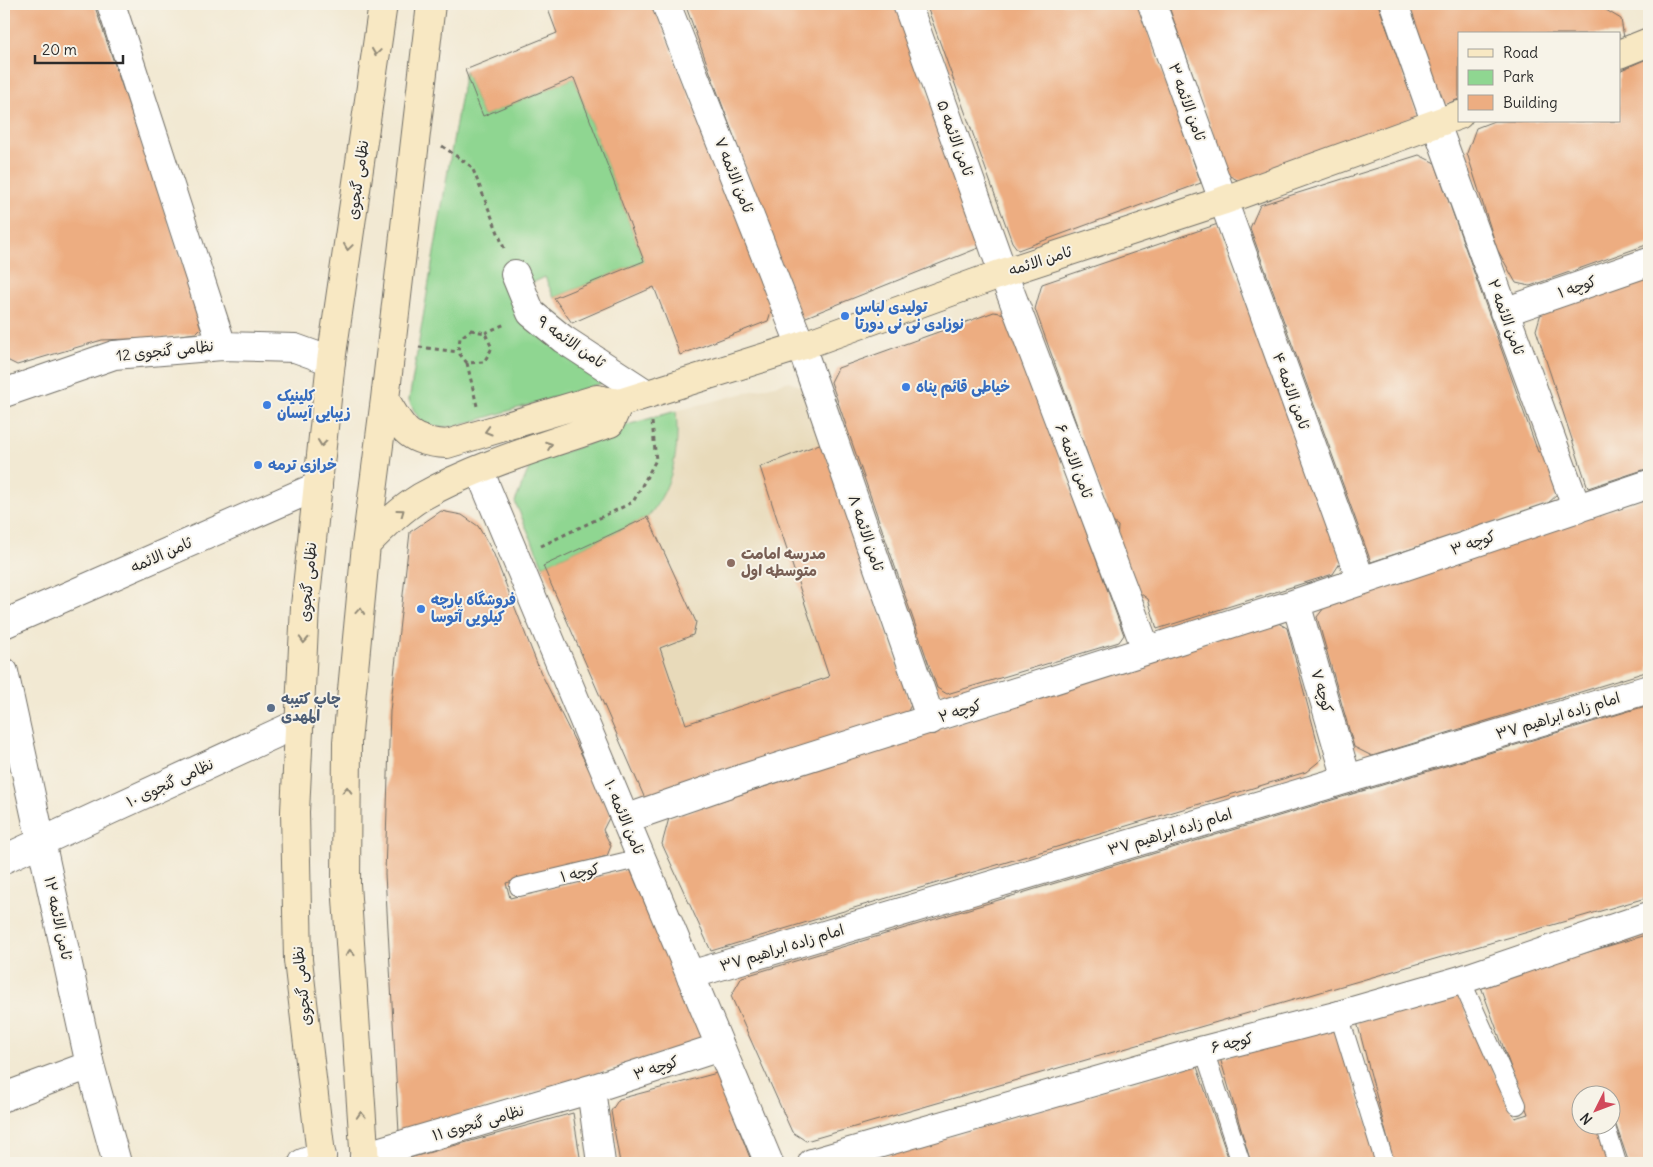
<svg xmlns="http://www.w3.org/2000/svg" width="1653" height="1167" font-family="Delius,'Playpen Sans Arabic',sans-serif">
<rect width="100%" height="100%" fill="#f7f3e8"/>
<filter id="ink" filterUnits="userSpaceOnUse"><feTurbulence type="fractalNoise" baseFrequency=".02" numOctaves="2"/><feDisplacementMap in="SourceGraphic" scale="10" xChannelSelector="R" yChannelSelector="G"/><feConvolveMatrix kernelMatrix="1 2 1 2 8 2 1 2 1" color-interpolation-filters="sRGB"/></filter>
<filter id="wash" filterUnits="userSpaceOnUse"><feTurbulence type="fractalNoise" baseFrequency=".0096" numOctaves="4" result="noise"/><feDisplacementMap in="SourceGraphic" scale="20" xChannelSelector="R" yChannelSelector="G"/><feGaussianBlur stdDeviation="1.12" result="paint"/><feColorMatrix in="noise" values="0 0 0 0 0 0 0 0 0 0 0 0 0 0 0 0 0 1.4 0 .05"/><feComposite in="paint" operator="in"/></filter>
<g filter="url(#wash)">
<rect width="100%" height="100%" fill="#f2e9d3"/>
<path fill="#e8daba" d="M790 381 804 389 822 443 761 467 829 677 686 724 660 648 693 635 696 622 648 517 660 503 676 452 678 430 676 411Z"/>
<path fill="#8fd691" stroke="#5d805e" d="M465 70 483 116 574 78 644 261 554 298 545 277 526 286 533 309 619 378 458 426C429 429 421 428 409 400Z
M676 411C680 451 673 486 648 517L543 566 515 502 531 463 615 435 627 425Z"/>
<g id="blocks">
<path fill="#edad81" d="M4 4H94L204 325 196 333 159 338 102 340 17 365 7 360 4 350Z
M546 4H653L773 305 768 321 680 355 654 287 572 323 554 298 644 261 574 78 483 116 465 70 557 33Z
M685 4H896L981 247 801 319Z
M926 4H1138L1201 183 1018 250 1012 242Z
M1168 4H1378L1418 115 1243 183 1228 175Z
M1404 4H1596L1621 19 1624 38 1619 40V34H1459V99L1439 107Z
M1649 58V244L1530 286 1516 283 1497 249 1467 153 1476 128 1494 121H1619V71Z
M1419 155 1435 163 1538 452 1544 451 1558 494 1546 505 1371 562 1250 228 1260 205Z
M1218 224 1342 560 1333 574 1157 629 1148 599 1137 591 1117 543 1118 526 1108 518 1105 503 1035 309 1042 284Z
M1649 276V468L1588 488 1536 330 1541 313Z
M994 312 1006 314 1124 635 1119 642 947 694 937 688 831 382 838 368Z
M822 443 911 705 906 715 646 801 543 566 648 517 696 622 693 635 660 648 686 724 829 677 760 467Z
M1649 497V671L1372 756 1354 747 1317 617 1327 604Z
M441 511 462 515 478 526 493 552 540 671 611 814 603 830 611 846 607 856 506 883 510 898 630 869 704 1041 399 1133 385 874 390 711 410 532Z
M1273 620 1287 628 1322 759 1306 772 711 951 662 844 669 818Z
M1649 705V897L806 1141 792 1132 731 996 742 977Z
M1649 934V1163H1629L1610 1108V1094H1580V1124H1597L1609 1163H1394L1357 1022 1456 991 1515 1118 1528 1114 1480 984Z
M1336 1027 1380 1163H1251L1220 1058Z
M1196 1064 1230 1163H861Z
M717 1073 752 1163H620L611 1111 619 1099Z
M573 1113 581 1163H391Z"/>
</g>
</g>
<g filter="url(#ink)">
<use href="#blocks" fill-opacity="0" stroke="#716e66" stroke-width="1"/>
<g fill="none" stroke-linecap="round" stroke-linejoin="round">
<defs>
<path id="lane" d="M519 887 641 858
M1461 980 1517 1105
M1339 1015 1385 1163
M1204 1050 1241 1163
M1605 1124 1617 1163"/>
<path id="street" d="M111 4 222 346
M666 4 801 346 931 720
M907 4 1003 273 1146 649
M1152 4 1361 581
M1394 4 1436 124 1577 509
M515 274 531 313 563 339 647 394
M1504 312 1649 262
M4 393 114 355 222 346 295 348 331 361
M479 470 769 1163
M1296 603 1347 779
M4 624 318 486
M4 672 90 1065 117 1163
M625 819 747 777 1296 603 1649 484
M4 859 299 723
M690 975 1649 689
M591 1089 601 1163
M4 1097 90 1065
M364 1156 591 1089 720 1047
M303 1163 322 1156
M812 1163 1204 1050 1339 1015 1461 980 1649 916"/>
<path id="secondary" d="M1619 54 1649 42
M385 399C403 430 408 442 447 444L597 399 619 403 801 346 1003 273 1222 201 1459 115
M366 545C383 527 400 510 421 497 479 464 548 445 610 423L619 403
M322 1163 298 960 295 812 305 606 331 361 383 4
M365 1163 346 884 347 742 366 545 385 399 431 4"/>
</defs>
<use href="#lane" stroke="#716e66" stroke-width="20"/>
<use href="#street" stroke="#716e66" stroke-width="30"/>
<use href="#secondary" stroke="#716e66" stroke-width="30"/>
<path stroke="#716e66" stroke-width="3" stroke-dasharray="4 4" stroke-linecap="butt" d="M442 146 472 167 504 248
M471 330 485 333 492 348 484 362 467 363 458 352 460 338Z
M485 333 505 324
M419 347 458 352
M467 363 477 406
M541 546 633 502 656 460 652 422"/>
<use href="#lane" stroke="#fff" stroke-width="18"/>
<use href="#street" stroke="#fff" stroke-width="28"/>
<use href="#secondary" stroke="#f8e8c3" stroke-width="28"/>
</g>
<defs><path id="oneway-chevron" d="M-2-3.5L2.5 0L-2 3.5" fill="none" stroke-width="1.6" stroke-linecap="round" stroke-linejoin="round" transform="scale(1.25)"/></defs>
<g stroke="#928a77">
<use href="#oneway-chevron" transform="translate(376 52) rotate(98)"/>
<use href="#oneway-chevron" transform="translate(348 247) rotate(98)"/>
<use href="#oneway-chevron" transform="translate(488 431) rotate(164)"/>
<use href="#oneway-chevron" transform="translate(322 443) rotate(96)"/>
<use href="#oneway-chevron" transform="translate(549 445) rotate(-20)"/>
<use href="#oneway-chevron" transform="translate(401 512) rotate(-36)"/>
<use href="#oneway-chevron" transform="translate(360 611) rotate(-85)"/>
<use href="#oneway-chevron" transform="translate(304 640) rotate(93)"/>
<use href="#oneway-chevron" transform="translate(347 790) rotate(-89)"/>
<use href="#oneway-chevron" transform="translate(350 953) rotate(-94)"/>
<use href="#oneway-chevron" transform="translate(361 1115) rotate(-94)"/>
</g>
</g>
<g fill="#3f7fe0" stroke="#f7f3e8" stroke-width="2">
<circle cx="845" cy="316" r="5"/>
<circle cx="906" cy="387" r="5"/>
<circle cx="267" cy="405" r="5"/>
<circle cx="258" cy="465" r="5"/>
<circle cx="421" cy="609" r="5"/>
</g>
<circle fill="#8d6e63" stroke="#f7f3e8" stroke-width="2" cx="731" cy="563" r="5"/>
<circle fill="#5c6f8a" stroke="#f7f3e8" stroke-width="2" cx="271" cy="708" r="5"/>
<g text-anchor="middle" stroke-width="4" stroke-linejoin="round" paint-order="stroke">
<g font-size="15" fill="#2b2b2b" stroke="#f7f3e8">
<text transform="translate(1187 102) rotate(70)" y="5">ثامن الائمه ۳</text>
<text transform="translate(955 138) rotate(70)" y="5">ثامن الائمه ۵</text>
<text transform="translate(734 175) rotate(68)" y="5">ثامن الائمه ۷</text>
<text transform="translate(358 180) rotate(-82)" y="5">نظامی گنجوی</text>
<text transform="translate(1040 261) rotate(-18)" y="5">ثامن الائمه</text>
<text transform="translate(1577 287) rotate(-19)" y="5">کوچه ۱</text>
<text transform="translate(1506 317) rotate(70)" y="5">ثامن الائمه ۲</text>
<text transform="translate(571 342) rotate(35)" y="5">ثامن الائمه ۹</text>
<text transform="translate(165 351) rotate(-6)" y="5">نظامی گنجوی 12</text>
<text transform="translate(1291 391) rotate(70)" y="5">ثامن الائمه ۴</text>
<text transform="translate(1074 461) rotate(69)" y="5">ثامن الائمه ۶</text>
<text transform="translate(866 533) rotate(71)" y="5">ثامن الائمه ۸</text>
<text transform="translate(1473 543) rotate(-19)" y="5">کوچه ۳</text>
<text transform="translate(161 555) rotate(-24)" y="5">ثامن الائمه</text>
<text transform="translate(308 582) rotate(-85)" y="5">نظامی گنجوی</text>
<text transform="translate(1322 691) rotate(74)" y="5">کوچه ۷</text>
<text transform="translate(960 711) rotate(-18)" y="5">کوچه ۲</text>
<text transform="translate(1558 716) rotate(-17)" y="5">امام زاده ابراهیم ۳۷</text>
<text transform="translate(170 783) rotate(-25)" y="5">نظامی گنجوی ۱۰</text>
<text transform="translate(624 817) rotate(67)" y="5">ثامن الائمه ۱۰</text>
<text transform="translate(1170 832) rotate(-17)" y="5">امام زاده ابراهیم ۳۷</text>
<text transform="translate(580 873) rotate(-13)" y="5">کوچه ۱</text>
<text transform="translate(58 918) rotate(78)" y="5">ثامن الائمه ۱۲</text>
<text transform="translate(782 948) rotate(-17)" y="5">امام زاده ابراهیم ۳۷</text>
<text transform="translate(302 986) rotate(-96)" y="5">نظامی گنجوی</text>
<text transform="translate(1232 1043) rotate(-14)" y="5">کوچه ۶</text>
<text transform="translate(656 1068) rotate(-18)" y="5">کوچه ۳</text>
<text transform="translate(478 1123) rotate(-16)" y="5">نظامی گنجوی ۱۱</text>
</g>
<g font-size="15" font-weight="bold" fill="#366cbe" stroke="#f7f3e8" text-anchor="start">
<text x="855" y="312">تولیدی لباس<tspan x="855" dy="17">نوزادی نی نی دورتا</tspan></text>
<text x="916" y="392">خیاطی قائم پناه</text>
<text x="277" y="401">کلینیک<tspan x="277" dy="17">زیبایی آیسان</tspan></text>
<text x="268" y="470">خرازی ترمه</text>
<text x="431" y="605">فروشگاه پارچه<tspan x="431" dy="17">کیلویی آتوسا</tspan></text>
</g>
<g font-size="15" font-weight="bold" fill="#785e54" stroke="#f7f3e8" text-anchor="start">
<text x="741" y="559">مدرسه امامت<tspan x="741" dy="17">متوسطه اول</tspan></text>
</g>
<g font-size="15" font-weight="bold" fill="#4e5e75" stroke="#f7f3e8" text-anchor="start">
<text x="281" y="704">چاپ‌ کتیبه<tspan x="281" dy="17">المهدی</tspan></text>
</g>
</g>
<rect width="1653" height="1167" fill="none" stroke="#f7f3e8" stroke-width="20"/>
<rect x="1458" y="32" width="162" height="90" fill="#f7f3e8" stroke="#a5a39c"/>
<rect x="1468" y="49" width="25" height="8" fill="#f8e8c3" stroke="#a5a39c"/>
<text x="1503" y="58" font-size="15" fill="#2b2b2b">Road</text>
<rect x="1468" y="70" width="25" height="15" fill="#8fd691" stroke="#a5a39c"/>
<text x="1503" y="82" font-size="15" fill="#2b2b2b">Park</text>
<rect x="1468" y="95" width="25" height="15" fill="#edad81" stroke="#a5a39c"/>
<text x="1503" y="108" font-size="15" fill="#2b2b2b">Building</text>
<g transform="translate(1596 1110) rotate(228)"><circle r="24" fill="#f7f3e8" stroke="#a5a39c"/>
<path d="M0-4L9 19L0 12L-9 19Z" fill="#d1495b"/>
<text y="-8" font-size="14" font-weight="bold" text-anchor="middle" fill="#2b2b2b">N</text>
</g>
<path d="M35 55v8h88v-8" fill="none" stroke="#2b2b2b" stroke-width="2.5"/>
<text x="42" y="55" font-size="15" fill="#2b2b2b" stroke="#f7f3e8" stroke-width="4" paint-order="stroke">20 m</text>
</svg>
